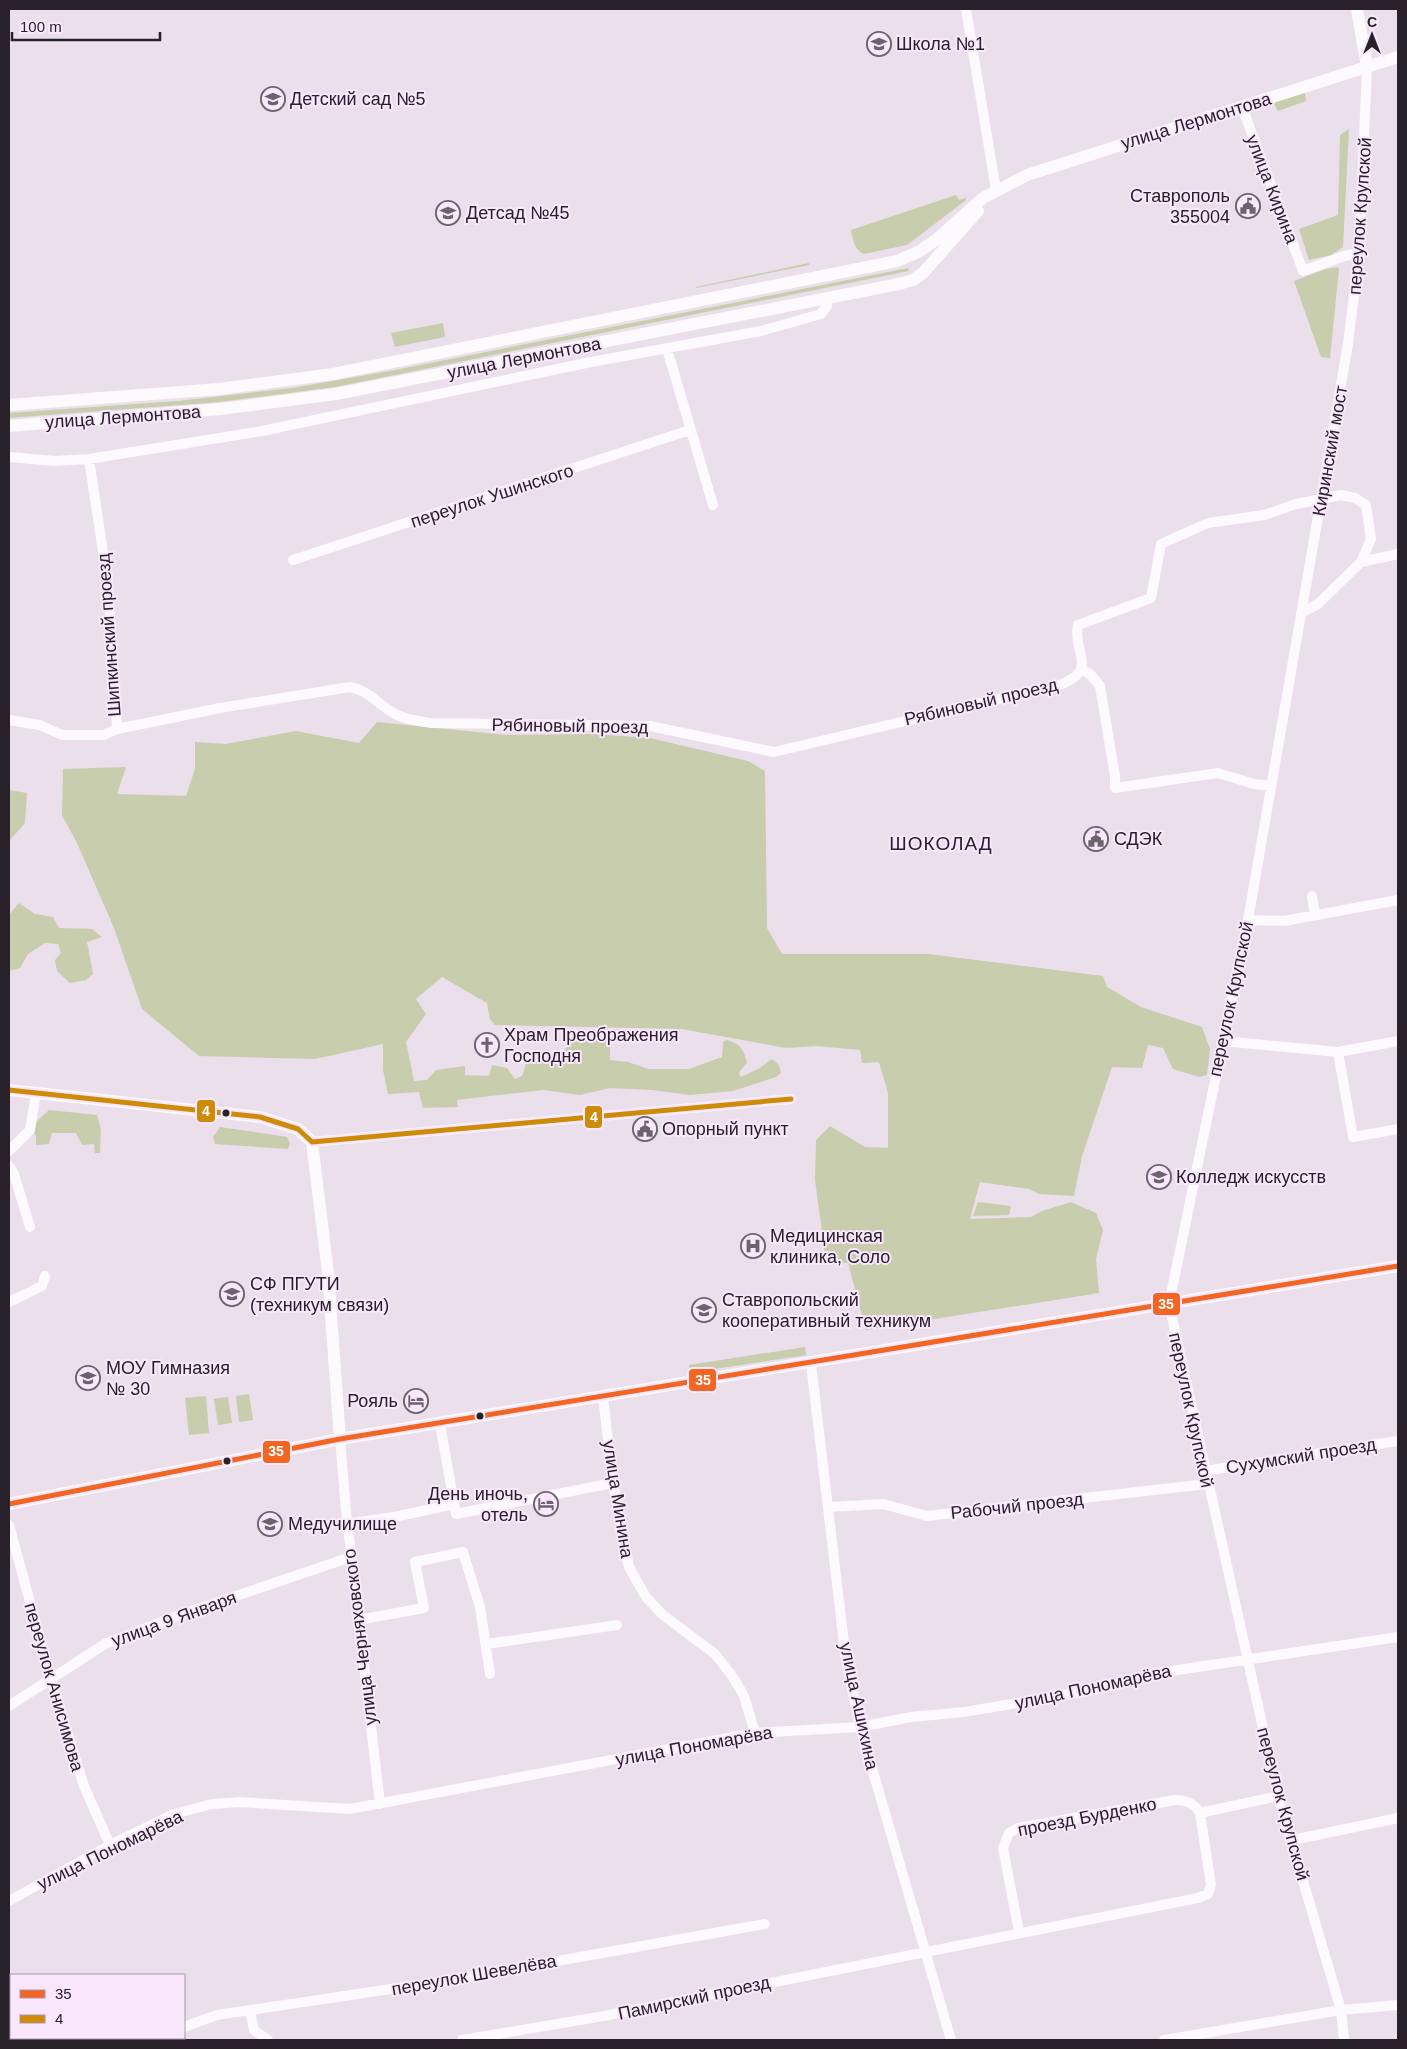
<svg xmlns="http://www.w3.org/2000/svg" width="1407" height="2049" font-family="Helvetica,sans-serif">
<rect width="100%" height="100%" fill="#eadfeb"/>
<path fill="#c8cdad" d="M1305 93 1306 101 1278 111 1274 104 1277 100Z
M1349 129 1343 247 1331 255 1309 260 1299 229 1338 215 1340 135Z
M956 195 959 200 966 198V200L907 245 864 254C854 250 853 239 851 230Z
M809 263V265L696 288V287Z
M1337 267 1339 269 1330 358 1321 357 1294 281 1326 269Z
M908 268 909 271 335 387 219 402 9 418V413L178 401 292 388 390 371Z
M443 323 445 337 395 347 391 333Z
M377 722 507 735 592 734 650 738 748 761 765 771 767 928 782 954H928L1103 976 1107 987 1141 1007 1202 1027 1210 1049 1207 1075 1199 1077 1173 1069 1163 1048 1148 1045 1142 1068 1112 1067 1082 1156 1074 1196 1039 1194 1029 1189 980 1182 970 1219 1031 1217 1042 1211 1071 1202 1096 1213 1103 1230 1096 1259 1099 1293 866 1330 848 1263 826 1262 815 1180 816 1140 830 1126 865 1147 888 1148V1093L879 1062 862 1063 860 1050 816 1046 786 1048 682 1029 495 1025 490 1019 487 1003 442 977 416 999 426 1014 406 1042 414 1081 427 1080 436 1070 465 1066V1075L489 1076 492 1065 507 1068 515 1079 522 1076 526 1064 557 1056 578 1038 610 1036V1060L628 1062 648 1069H689L722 1057 723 1042 727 1040C740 1044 743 1048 747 1062L739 1073 741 1077 760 1068 772 1059 779 1065 781 1073 776 1077 733 1091 690 1095 652 1090 610 1088 580 1095 543 1090 457 1100 458 1107 423 1108 419 1092 388 1094 383 1070V1044L315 1059 199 1056 142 1009 114 928 77 843 62 815 63 769 126 767 117 794 186 796 195 769V742L226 744 296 731 359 743Z
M9 790 27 793 25 823 10 840 9 846Z
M19 903 35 914 53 917 59 928 92 929 102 937 87 942 93 974 86 980 70 983 57 971 55 960 61 953 58 944 45 943 28 954 20 968 9 971V915Z
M49 1110 97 1115 101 1129 100 1153H95L94 1144 82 1145 76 1133H52L49 1144 36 1145V1136L33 1131 36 1122Z
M220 1127 287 1137 290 1143 288 1149 215 1144 213 1137Z
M978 1202 1011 1206 1009 1215 973 1216Z
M805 1347 806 1355 695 1372 690 1370 689 1365Z
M249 1394 253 1420 239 1422 236 1396Z
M206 1396 209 1433 189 1435 185 1398Z
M228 1397 232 1423 218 1425 214 1399Z"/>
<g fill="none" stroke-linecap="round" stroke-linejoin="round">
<path stroke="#fcfafc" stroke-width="10" d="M966 9 996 190
M1242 107 1303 271 1344 256 1359 253
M667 349 713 505
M9 457 55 461 89 459 262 431 591 362 761 331 821 314 827 306 829 297
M89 459 108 585 117 729
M293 560 690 430
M1361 562 1398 554
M1082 670 1090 674 1100 686 1115 776V788L1218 773 1254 784 1271 786
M9 720 40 725 62 735H104L117 729 220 708 350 687C367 690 375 701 390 711 402 719 417 721 431 723L650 726 774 752 1062 684C1099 669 1072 652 1078 625L1151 598 1161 544 1208 523 1264 515 1296 504 1341 495 1355 498 1366 505 1371 539 1361 562 1318 604 1301 613
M1312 896 1315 915
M1248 920 1284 921 1398 900
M1222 1041 1338 1052 1353 1137 1398 1129
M1338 1052 1398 1041
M312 1142 791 1099
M9 1151 30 1130 36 1093
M9 1166 14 1174 30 1227
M9 1302 42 1286 45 1276
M811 1364 846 1660 860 1727 951 2040
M603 1397 613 1483 629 1567 646 1597 663 1615 715 1654 733 1677 744 1696 755 1733
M440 1424 456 1514 613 1483
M340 1439 346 1510 380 1804
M1204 1471 1398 1441
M828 1507 883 1504 927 1516 1207 1484
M347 1524 394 1517 454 1504
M9 1525 51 1679 84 1786 110 1845
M358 1620 424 1608 415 1562 463 1552 480 1607 490 1674
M487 1644 617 1625
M9 1706 105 1644 177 1616 351 1557
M1293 1840 1398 1818
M9 1901 110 1845 174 1814 212 1804 240 1802 350 1809 755 1733 860 1727 911 1717 964 1712 1095 1690 1151 1674 1398 1637
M1019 1932 1003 1848 1009 1833 1018 1828 1175 1800C1186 1800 1194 1803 1200 1813L1278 1796
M9 1996 11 1998
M250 2011 254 2030 268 2040
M184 2027 217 2015 451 1980 765 1924
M64 2038V2040
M462 2040 604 2016 1198 1898 1208 1894 1211 1885 1200 1813
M1164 2040 1341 2010 1398 2005
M1344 2040 1341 2010 1278 1796 1169 1304 1248 920 1348 344 1359 253 1367 67"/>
<path stroke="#fcfafc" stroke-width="12" d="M1357 9 1367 67
M9 405 219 389 333 374 897 261 918 252 936 240 983 198 1027 175 1398 57
M9 426 221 409 336 394 899 284 913 280 923 273 978 211
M9 1090 260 1117 298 1129 312 1142 328 1273 340 1439
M9 1504 340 1439 1398 1266"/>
<defs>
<path id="bus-1" d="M9 1504 340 1439 1398 1266"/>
<path id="bus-2" d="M9 1090 260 1117 298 1129 312 1142 791 1099"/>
</defs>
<use href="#bus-1" stroke="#fae7fe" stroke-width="9"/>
<use href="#bus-2" stroke="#fae7fe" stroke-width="9"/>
<use href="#bus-1" stroke="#f26522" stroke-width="5"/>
<use href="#bus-2" stroke="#ce8b08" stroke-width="5"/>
</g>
<defs>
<symbol id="school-ring" viewBox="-11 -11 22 22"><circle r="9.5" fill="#fae7fe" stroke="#6c646d" stroke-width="1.5"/><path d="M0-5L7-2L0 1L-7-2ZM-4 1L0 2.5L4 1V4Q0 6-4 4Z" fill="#6c646d"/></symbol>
<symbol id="civic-ring" viewBox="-11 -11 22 22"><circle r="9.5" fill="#fae7fe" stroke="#6c646d" stroke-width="1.5"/><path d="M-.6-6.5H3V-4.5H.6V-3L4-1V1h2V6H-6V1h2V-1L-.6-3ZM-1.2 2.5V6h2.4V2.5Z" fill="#6c646d"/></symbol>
<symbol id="church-ring" viewBox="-11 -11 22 22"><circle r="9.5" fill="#fae7fe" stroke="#6c646d" stroke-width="1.5"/><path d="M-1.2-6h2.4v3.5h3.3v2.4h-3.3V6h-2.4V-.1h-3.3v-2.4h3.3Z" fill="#6c646d"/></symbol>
<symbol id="university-ring" viewBox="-11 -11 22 22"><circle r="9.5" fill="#fae7fe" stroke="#6c646d" stroke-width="1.5"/><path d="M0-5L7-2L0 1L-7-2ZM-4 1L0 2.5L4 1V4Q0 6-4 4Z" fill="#6c646d"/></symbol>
<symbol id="hospital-ring" viewBox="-11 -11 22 22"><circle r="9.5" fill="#fae7fe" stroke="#6c646d" stroke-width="1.5"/><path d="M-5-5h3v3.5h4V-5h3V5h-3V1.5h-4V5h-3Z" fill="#6c646d"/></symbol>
<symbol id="hotel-ring" viewBox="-11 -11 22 22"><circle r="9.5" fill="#fae7fe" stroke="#6c646d" stroke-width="1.5"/><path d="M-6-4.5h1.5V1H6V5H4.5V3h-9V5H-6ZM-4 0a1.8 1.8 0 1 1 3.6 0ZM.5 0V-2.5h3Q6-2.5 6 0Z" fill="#6c646d"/></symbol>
</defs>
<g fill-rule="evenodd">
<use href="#school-ring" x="865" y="30" width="28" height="28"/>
<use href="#school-ring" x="259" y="85" width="28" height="28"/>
<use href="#civic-ring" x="1234" y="192" width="28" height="28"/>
<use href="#school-ring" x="434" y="199" width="28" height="28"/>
<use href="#civic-ring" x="1082" y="825" width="28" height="28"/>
<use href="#church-ring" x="473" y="1031" width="28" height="28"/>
<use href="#civic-ring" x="631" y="1115" width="28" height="28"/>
<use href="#university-ring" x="1145" y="1163" width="28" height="28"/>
<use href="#hospital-ring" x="739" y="1232" width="28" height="28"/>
<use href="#university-ring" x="218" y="1280" width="28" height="28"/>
<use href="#university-ring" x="690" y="1296" width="28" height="28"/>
<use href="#school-ring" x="74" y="1364" width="28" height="28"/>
<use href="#hotel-ring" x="402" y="1387" width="28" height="28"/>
<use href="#hotel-ring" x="532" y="1490" width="28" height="28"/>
<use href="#university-ring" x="256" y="1510" width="28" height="28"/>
</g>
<g fill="#282129" stroke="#fae7fe" stroke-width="2">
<circle cx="226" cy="1113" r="4.5"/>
<circle cx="480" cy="1416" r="4.5"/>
<circle cx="227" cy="1461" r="4.5"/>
</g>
<g text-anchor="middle" stroke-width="4" stroke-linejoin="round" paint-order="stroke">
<g font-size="18" fill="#282129" stroke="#fae7fe" text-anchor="start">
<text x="896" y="50">Школа №1</text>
<text x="290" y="105">Детский сад №5</text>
<text x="1230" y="202" text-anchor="end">Ставрополь<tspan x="1230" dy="21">355004</tspan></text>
<text x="466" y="219">Детсад №45</text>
<text x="1114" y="845">СДЭК</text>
<text x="504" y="1041">Храм Преображения<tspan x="504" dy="21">Господня</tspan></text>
<text x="662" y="1135">Опорный пункт</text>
<text x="1176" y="1183">Колледж искусств</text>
<text x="770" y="1242">Медицинская<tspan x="770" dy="21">клиника, Соло</tspan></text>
<text x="250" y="1290">СФ ПГУТИ<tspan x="250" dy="21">(техникум связи)</tspan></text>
<text x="722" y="1306">Ставропольский<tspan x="722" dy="21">кооперативный техникум</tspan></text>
<text x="106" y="1374">МОУ Гимназия<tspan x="106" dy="21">№ 30</tspan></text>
<text x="398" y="1407" text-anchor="end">Рояль</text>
<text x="528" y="1500" text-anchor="end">День иночь,<tspan x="528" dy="21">отель</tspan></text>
<text x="288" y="1530">Медучилище</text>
</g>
<g font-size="18" fill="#282129" stroke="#fae7fe">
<text transform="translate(1196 121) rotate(-17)" y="6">улица Лермонтова</text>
<text transform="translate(1272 189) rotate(69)" y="6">улица Кирина</text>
<text transform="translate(1360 216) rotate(-86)" y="6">переулок Крупской</text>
<text transform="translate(524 358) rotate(-11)" y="6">улица Лермонтова</text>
<text transform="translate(123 417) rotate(-4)" y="6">улица Лермонтова</text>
<text transform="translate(1330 451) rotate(-80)" y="6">Киринский мост</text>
<text transform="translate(492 496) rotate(-18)" y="6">переулок Ушинского</text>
<text transform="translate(109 635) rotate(-94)" y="6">Шипкинский проезд</text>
<text transform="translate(981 702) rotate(-13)" y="6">Рябиновый проезд</text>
<text transform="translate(570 726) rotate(1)" y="6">Рябиновый проезд</text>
<text transform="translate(1231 999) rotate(-78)" y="6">переулок Крупской</text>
<text transform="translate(1191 1410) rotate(78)" y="6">переулок Крупской</text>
<text transform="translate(1301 1456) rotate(-9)" y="6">Сухумский проезд</text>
<text transform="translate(618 1499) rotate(81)" y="6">улица Минина</text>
<text transform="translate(1017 1506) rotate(-6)" y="6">Рабочий проезд</text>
<text transform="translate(174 1619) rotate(-20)" y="6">улица 9 Января</text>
<text transform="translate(360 1637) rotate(-97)" y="6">улица Черняховского</text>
<text transform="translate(54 1687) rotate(74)" y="6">переулок Анисимова</text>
<text transform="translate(1093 1687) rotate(-12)" y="6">улица Пономарёва</text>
<text transform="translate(859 1706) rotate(78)" y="6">улица Ашихина</text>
<text transform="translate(694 1746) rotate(-10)" y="6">улица Пономарёва</text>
<text transform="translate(1283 1804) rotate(75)" y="6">переулок Крупской</text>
<text transform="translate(1087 1817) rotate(-11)" y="6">проезд Бурденко</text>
<text transform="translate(110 1850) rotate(-26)" y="6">улица Пономарёва</text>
<text transform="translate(474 1975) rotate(-10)" y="6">переулок Шевелёва</text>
<text transform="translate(694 1998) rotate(-12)" y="6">Памирский проезд</text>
</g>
<g font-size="19" letter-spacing="1" fill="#282129" stroke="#fae7fe">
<text x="941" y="850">ШОКОЛАД</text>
</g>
</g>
<g stroke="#fae7fe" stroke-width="2">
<rect x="196" y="1099" width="20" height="24" rx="5" fill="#ce8b08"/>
<rect x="584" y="1105" width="19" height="24" rx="5" fill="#ce8b08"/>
<rect x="1152" y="1292" width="29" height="24" rx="5" fill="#f26522"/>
<rect x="688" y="1368" width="29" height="24" rx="5" fill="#f26522"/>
<rect x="262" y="1440" width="29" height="24" rx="5" fill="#f26522"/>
</g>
<g font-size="14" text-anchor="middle" font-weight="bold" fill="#fff">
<text x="206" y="1116">4</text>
<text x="594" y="1122">4</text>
<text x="1166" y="1309">35</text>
<text x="703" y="1385">35</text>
<text x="276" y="1456">35</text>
</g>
<rect width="1407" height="2049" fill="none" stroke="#282129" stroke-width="20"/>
<rect x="10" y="1974" width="175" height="65" fill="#fae7fe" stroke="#a698a9"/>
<rect x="20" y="1990" width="25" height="8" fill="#f26522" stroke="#a698a9"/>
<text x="55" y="1999" font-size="15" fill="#282129">35</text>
<rect x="20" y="2015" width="25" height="8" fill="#ce8b08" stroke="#a698a9"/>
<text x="55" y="2024" font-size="15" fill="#282129">4</text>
<g transform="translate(1372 35)" stroke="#fae7fe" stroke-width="4" paint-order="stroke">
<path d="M0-4L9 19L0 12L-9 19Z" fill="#282129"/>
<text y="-8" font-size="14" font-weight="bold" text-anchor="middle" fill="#282129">С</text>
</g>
<path d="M12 32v8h148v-8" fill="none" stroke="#282129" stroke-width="2.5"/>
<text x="20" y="32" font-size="15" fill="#282129" stroke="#fae7fe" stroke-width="4" paint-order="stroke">100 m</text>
</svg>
